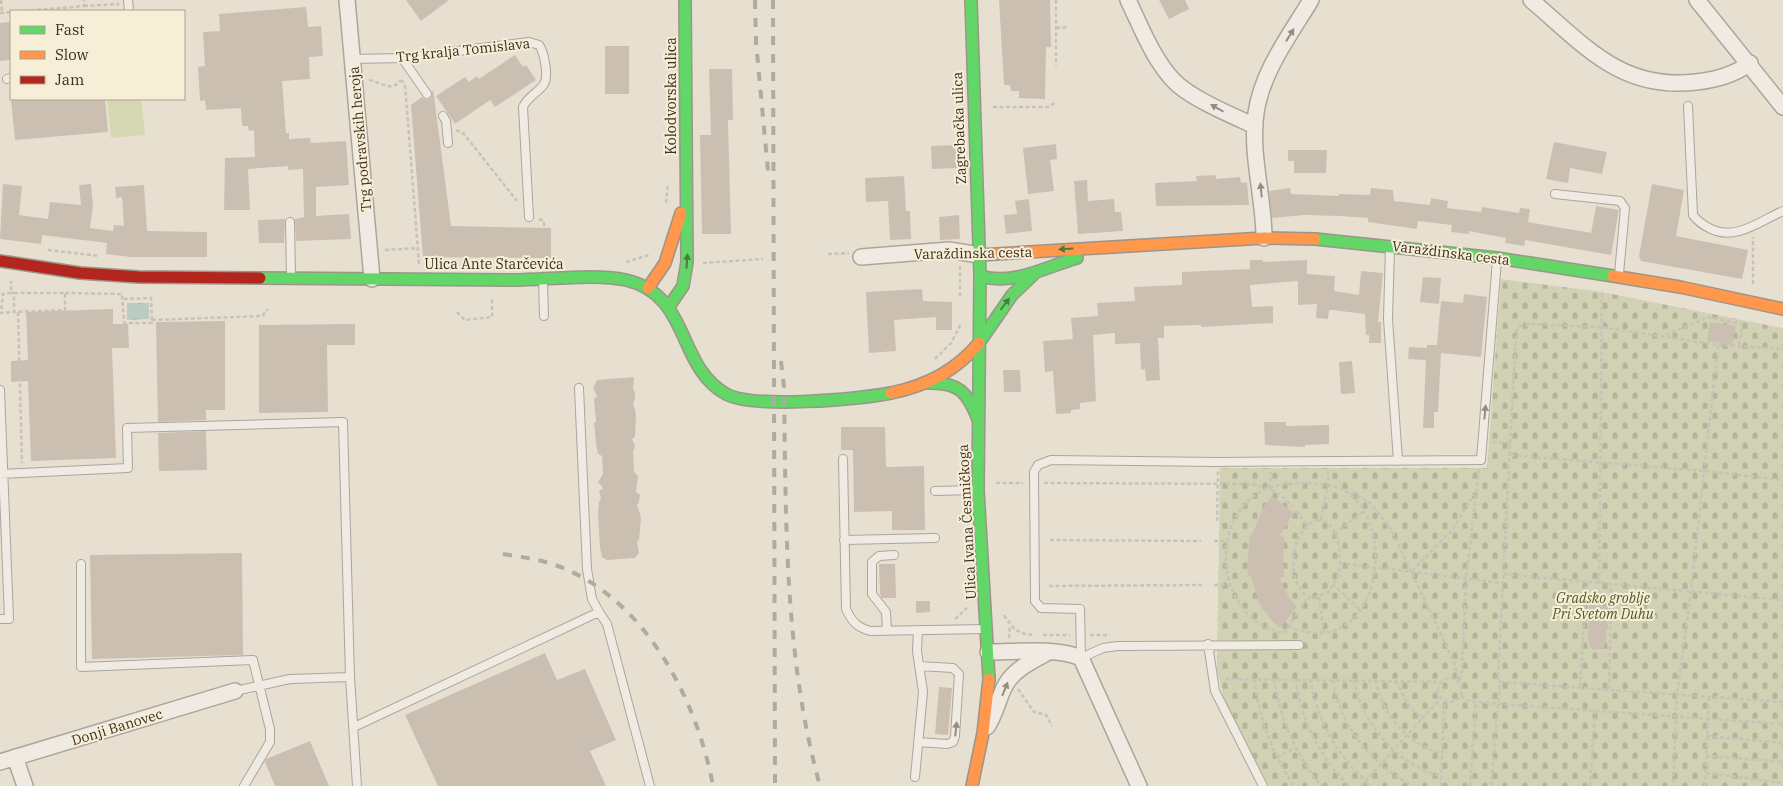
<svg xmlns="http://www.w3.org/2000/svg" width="1783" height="786" font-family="'IBM Plex Serif',serif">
<defs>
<pattern id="cemetery-stones" width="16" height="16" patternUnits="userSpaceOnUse" patternTransform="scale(1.25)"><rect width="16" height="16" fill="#d1d1b3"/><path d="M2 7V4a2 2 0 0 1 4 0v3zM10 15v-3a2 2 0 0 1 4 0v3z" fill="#b4b49a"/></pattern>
<pattern id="water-ripples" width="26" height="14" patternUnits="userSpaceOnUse" patternTransform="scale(1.25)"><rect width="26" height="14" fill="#bcccc2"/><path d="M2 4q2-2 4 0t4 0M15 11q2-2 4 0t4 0" fill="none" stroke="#a2b0a6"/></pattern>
</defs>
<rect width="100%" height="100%" fill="#e7e0d1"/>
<path fill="url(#cemetery-stones)" d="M1501 279 1602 292 1783 328V786H1269L1225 704 1217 669 1220 468H1487Z"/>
<path fill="#d6d7b3" d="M107 99H141L145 135 111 138Z"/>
<path fill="url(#water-ripples)" d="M127 303H149V319L127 320Z"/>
<path fill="#cbbfb2" d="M406 0H449L421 21Z
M999 0H1050L1051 47H1046L1045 99 1019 98V91H1011L1010 85H1004Z
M1159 0H1185L1189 9 1169 19Z
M306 7 308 27 321 26 323 56 309 57 310 79 282 81 286 133H289V139L310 138 311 143 346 141 349 185 316 187V216L349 214 351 239 296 241 295 219 304 217 303 169 288 170V166L248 169 250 210H224L225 158 255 157 254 130 249 131 248 126H242L241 108 206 110 205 100 200 101 198 67 205 66 203 32 220 31 219 14Z
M11 22V60L0 61V23Z
M605 46H629V94H605Z
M515 55 523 67 526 65 536 80 495 107 490 100 455 124 436 96 465 77 469 82 477 76 479 79Z
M709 69H732L733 120H728L731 234H702L700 135H711Z
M433 89 451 226 551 228V258L423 257 411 105 422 97 427 100 431 98Z
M11 99H105L108 132 15 140Z
M1554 142 1607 152 1602 174 1570 168 1568 183 1546 179Z
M1056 144 1057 159 1050 160 1054 191 1028 194 1023 148Z
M957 145V168L932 169 931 146Z
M1288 150H1327L1326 173H1294V161H1288Z
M1216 175V179L1240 177 1241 183 1247 182 1249 205 1156 206 1155 183 1197 181 1196 176Z
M904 176 906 211H910L911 239 890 240 888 201 866 202 865 178Z
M1087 180 1088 201 1114 199 1115 212H1121L1123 231 1078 234 1074 181Z
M3 184 22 186 19 215 48 219 50 202 81 205 79 185 91 184 93 206 90 228 113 231 114 225 124 226 122 197 116 198 115 187 144 185 147 231 207 232V257H131L106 254 107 243 42 235 41 244 0 239Z
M1652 184 1684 190 1676 236 1748 250 1742 279 1641 261 1639 256Z
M1290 188 1291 194 1339 196V194L1370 195 1371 188 1393 190 1394 201 1430 205 1431 198 1448 201 1447 208 1481 212 1482 207 1519 213 1520 208 1530 209 1528 222 1591 233 1596 206 1619 210 1611 255 1525 240 1524 246 1505 243 1506 238 1469 231V234L1451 232 1452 225 1418 221 1417 229 1368 222V218L1339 216 1304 215 1272 218 1269 191Z
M1029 199 1032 231 1006 234 1004 215 1017 214 1015 201Z
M959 215 960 239 940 240 939 217Z
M285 219 284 243H259L258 220Z
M1250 260H1263V262L1307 260V274L1335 276 1334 291 1359 295 1361 271 1383 273 1378 322H1381V343H1369V335H1366L1365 314 1332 310H1329L1328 319 1316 318 1317 304 1298 305V281L1250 285 1252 307 1273 306V323L1201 327V325L1164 326V338H1158L1160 380 1146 381 1145 369 1141 370 1140 343 1115 344V333L1093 335 1096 401 1080 403V409L1071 410V413L1056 414 1053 371 1045 372 1043 341 1073 339 1071 318 1098 316 1097 303 1135 301 1134 287 1182 285V272L1250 269Z
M1423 277 1441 278 1439 304 1420 302Z
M922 289 923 301 952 302V330H936V317L894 320 896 351 869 353 866 292Z
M1464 294 1487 297 1481 357 1441 353 1438 412H1434V428H1423L1426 360 1408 359 1409 347 1427 348V345H1437L1441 301 1463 303Z
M113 309V324H128L129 348H112L116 458 31 461 28 381 11 382V361L28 360 26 312Z
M225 321V410H206V420L158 422 156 322Z
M1710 322 1736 326 1732 345 1707 341Z
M355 324V345H327L328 412 259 413V325Z
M1352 361 1355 393 1341 394 1339 362Z
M1003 370H1020L1021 392H1004Z
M634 377 633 390 635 392V399L633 403 636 414 635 437 632 439 635 446 633 452 634 472 638 476 636 492 640 495 639 502 637 505 641 517 639 540 637 542 639 553 635 558 607 560 602 557 600 547 598 513 599 502 601 499 599 491 603 488 598 482 603 474 602 456 598 454 596 443 594 423 596 422 594 399 597 396 593 388 597 380Z
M1264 422H1286V426L1329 425V444L1305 445V447L1265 445Z
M841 427H885L886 467 924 466 925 530H892V511L854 512 853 450H841Z
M206 431 207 470 159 471 158 433Z
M1272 496 1294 513 1280 535 1285 538 1283 559 1284 577 1279 578 1290 599 1297 607 1280 628 1272 621 1259 603 1251 576 1248 577 1247 563 1250 535H1252L1264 506Z
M242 553 243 655 92 659 90 555Z
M879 564H895L896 598H882L880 594Z
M916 601H930V612L916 613Z
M1589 605 1608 606 1606 640 1603 649 1592 650 1588 639Z
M545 653 557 680 585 669 616 740 590 751 606 786H438L405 715Z
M939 687 952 688 948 735 935 734Z
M310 741 329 786H275L265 762 266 759Z"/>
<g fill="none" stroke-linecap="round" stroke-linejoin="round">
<defs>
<path id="lane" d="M128 0 129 11
M402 58 427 94
M353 59 402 58 529 42 539 45C544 52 549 76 544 84 538 93 528 96 523 107L529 217
M7 79 11 78
M1688 106 1693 215C1698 222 1703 225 1711 229 1736 241 1760 221 1783 211
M443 116 446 121 448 143
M1555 194 1620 201 1625 208 1619 274
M290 222 291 277
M1390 247 1388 319 1398 461
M543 281 544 316
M579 388 587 569 592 599 599 612
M0 390 9 619H0
M843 459 846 609C852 622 857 627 870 631L985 629
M0 474 128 468 127 428 343 422 350 677 357 786
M935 491 975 490
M844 540 935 538
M81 564V667L253 660 270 729V742L244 786
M887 631 886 612 872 594V562L879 556 894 555
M1208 644 1215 691 1263 786
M1299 645 1117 646 1103 648 1081 658 1080 609 1041 608 1035 601 1034 472 1038 465 1051 460 1218 462 1481 460 1497 260
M235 691 290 679 350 677
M354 727 599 612 607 624 650 786
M918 742 947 744 953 742 955 736 959 674 953 668 919 666
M915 777 923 692 917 651 918 630"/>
<path id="street" d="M347 0 372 279
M1128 0C1141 27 1153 59 1174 81 1190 98 1233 116 1255 126
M1531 0C1584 45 1621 91 1696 82 1716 80 1734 75 1750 63
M1697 0 1783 107
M1264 238C1264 197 1250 154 1256 113 1262 71 1290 35 1311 0
M861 257 949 250 979 255
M988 652C1015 652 1057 647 1081 658L1139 786
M987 727C996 714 998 698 1006 684 1015 669 1032 661 1047 653
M15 757 25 786
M0 762 235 691"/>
<path id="fast" d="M971 0 980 276 978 490 989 679
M1315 239 1497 258 1613 276
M980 276C1014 286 1045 267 1077 258
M260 278C345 279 429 280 513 280 547 280 594 273 626 280 691 295 676 366 726 394 753 409 859 399 891 393
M670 305 683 286 687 262 685 0
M979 343 1012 295 1036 272
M928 383C959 382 967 392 978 419"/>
<path id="slow" d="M979 255 1264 238 1315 239
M1613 276 1680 287 1783 309
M648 288 665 263 681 213
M891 393C926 386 956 371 979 343
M972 786 983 733 989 679"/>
<path id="jam" d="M0 261 80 273 139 277 260 278"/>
</defs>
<use href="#lane" stroke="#ada599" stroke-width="10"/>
<use href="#street" stroke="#ada599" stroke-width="18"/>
<use href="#fast" stroke="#9c958a" stroke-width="14"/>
<use href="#slow" stroke="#9c958a" stroke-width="14"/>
<use href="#jam" stroke="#9c958a" stroke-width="14"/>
<path stroke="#c8c2b9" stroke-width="2.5" stroke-dasharray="4 2.5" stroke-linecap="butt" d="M1 0 2 13
M1056 0V66
M84 6 119 4
M24 11 84 6V0
M0 13 11 12
M1056 28 1069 27
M369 80C381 82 392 93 401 80
M401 80 405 84 419 264
M993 107H1048L1056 102
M456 130 464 134 517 201
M666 203 668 184
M539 219 544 221V227
M48 250 99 256
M385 250 418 248
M828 254 849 253
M626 262 649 255
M703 263 763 259
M960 266V296
M1753 284V237
M11 293H14V312L1 313 3 294 11 293V281
M14 293H65V310L14 312
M65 293 122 294 124 323H152L151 298 124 299
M18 312 22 463
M457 312 465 320 492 317V297
M152 320 262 316 268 309
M1666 335 1708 317 1742 324 1739 346
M1718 345 1783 349
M935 359 951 343 961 324
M1493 442 1511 443
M1511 455 1704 471 1783 480
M996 483H1023
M1044 483 1252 484C1270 488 1281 493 1293 507
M1270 488 1271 472
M1345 491 1357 495 1371 504 1391 529 1453 660 1459 681
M1296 511 1306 524
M1321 519 1328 485V471
M1317 520C1339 519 1342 556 1339 572 1337 579 1332 586 1328 592L1312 598C1284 589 1289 529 1317 520Z
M1217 521 1218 471
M1334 534 1363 512
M1050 540 1201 541
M1214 541H1227
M1340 563 1503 583
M1412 571 1453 529 1474 494
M1504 574 1783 600
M1599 583 1602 290
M1333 584 1360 610
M1214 585H1229
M1049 586 1202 585
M1319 597 1324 632
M1301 608 1308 597
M1004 615C1013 629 1019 635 1035 635
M955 619 967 608
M1288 627C1298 630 1308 633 1318 633 1391 633 1395 494 1327 485 1307 482 1278 482 1260 492 1204 525 1220 623 1284 633L1297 613
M1043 635H1070
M1090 635H1110
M1009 638 1010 625
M1438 690a12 12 0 1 1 24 0a12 12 0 1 1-24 0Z
M1225 679 1440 682
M1254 679C1259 718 1272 753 1294 786
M1274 679C1280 719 1296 755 1321 786
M1296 679C1300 720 1320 757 1349 786
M1310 679C1318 722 1338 758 1371 786
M1333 680C1340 727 1371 764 1413 786
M1354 680C1361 723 1398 766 1441 776
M1375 680C1382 713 1408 746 1442 753
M1459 680 1462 671 1466 578 1479 469
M1396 681 1409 706 1422 719
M1500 682 1783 702
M1580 687 1586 582
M1018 689 1034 712 1046 715 1052 726
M1609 689 1611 584
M1461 696 1469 701 1498 704 1783 724
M1707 736 1783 743
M1706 756 1783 762
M1277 757 1296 748
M1706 773 1783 783
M1361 786 1441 698
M1441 786 1444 707 1446 702
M1470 786 1476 702
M1491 786 1500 682 1498 678 1516 332 1518 327 1530 324 1601 327 1718 345 1691 590 1677 694 1673 786
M1590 786 1595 711
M1705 786 1709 696"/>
<use href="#lane" stroke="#efebe3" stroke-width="8"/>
<use href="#street" stroke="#efebe3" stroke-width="15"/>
<use href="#fast" stroke="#63d668" stroke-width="11"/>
<use href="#slow" stroke="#ff974d" stroke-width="11"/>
<use href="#jam" stroke="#b3261e" stroke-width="11"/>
<path stroke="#afaaa2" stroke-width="4" stroke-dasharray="9 9" stroke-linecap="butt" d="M755 0 756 42 768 171
M773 0 775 786
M781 361 784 387C786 520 784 657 820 786
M503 554C521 557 538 559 555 565 644 596 697 699 713 786"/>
</g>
<defs><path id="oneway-solid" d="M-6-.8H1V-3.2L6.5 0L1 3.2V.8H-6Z" transform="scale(1.25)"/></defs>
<g fill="#968c82">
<use href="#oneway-solid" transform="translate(1290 35) rotate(-58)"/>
<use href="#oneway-solid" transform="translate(1217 108) rotate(-150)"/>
<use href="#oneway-solid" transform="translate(1261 190) rotate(-96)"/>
<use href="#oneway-solid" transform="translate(1485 412) rotate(-85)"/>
<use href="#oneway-solid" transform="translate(1005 689) rotate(-68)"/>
<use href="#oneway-solid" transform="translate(956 729) rotate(-84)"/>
</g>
<g fill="#4e7a40">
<use href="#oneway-solid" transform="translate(1066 249) rotate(176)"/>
<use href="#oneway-solid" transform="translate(687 261) rotate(-86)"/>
<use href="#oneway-solid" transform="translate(1005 304) rotate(-53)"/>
</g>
<g text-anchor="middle" stroke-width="4" stroke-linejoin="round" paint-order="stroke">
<g font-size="14" fill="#3d2e20" stroke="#f7eed8">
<text transform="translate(463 50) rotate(-6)" y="5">Trg kralja Tomislava</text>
<text transform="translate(671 96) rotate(-90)" y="5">Kolodvorska ulica</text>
<text transform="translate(959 128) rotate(-92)" y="5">Zagrebačka ulica</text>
<text transform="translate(360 139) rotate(-95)" y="5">Trg podravskih heroja</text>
<text transform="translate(973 253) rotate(-1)" y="5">Varaždinska cesta</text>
<text transform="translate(1451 253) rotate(7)" y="5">Varaždinska cesta</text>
<text x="494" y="269">Ulica Ante Starčevića</text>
<text transform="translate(967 522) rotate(-93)" y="5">Ulica Ivana Česmičkoga</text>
<text transform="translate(117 727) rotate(-17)" y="5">Donji Banovec</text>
</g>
<g font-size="14" font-style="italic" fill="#4d5a26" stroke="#f7eed8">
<text x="1603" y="603">Gradsko groblje<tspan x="1603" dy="16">Pri Svetom Duhu</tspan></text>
</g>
</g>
<rect x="10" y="10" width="175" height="90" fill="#f7eed8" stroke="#ada18e"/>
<rect x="20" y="26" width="25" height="8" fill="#63d668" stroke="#ada18e"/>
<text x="55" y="35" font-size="15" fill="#3d2e20">Fast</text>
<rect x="20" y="51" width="25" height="8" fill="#ff974d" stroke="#ada18e"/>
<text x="55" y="60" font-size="15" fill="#3d2e20">Slow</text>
<rect x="20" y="76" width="25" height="8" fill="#b3261e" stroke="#ada18e"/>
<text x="55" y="85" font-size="15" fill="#3d2e20">Jam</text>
</svg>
